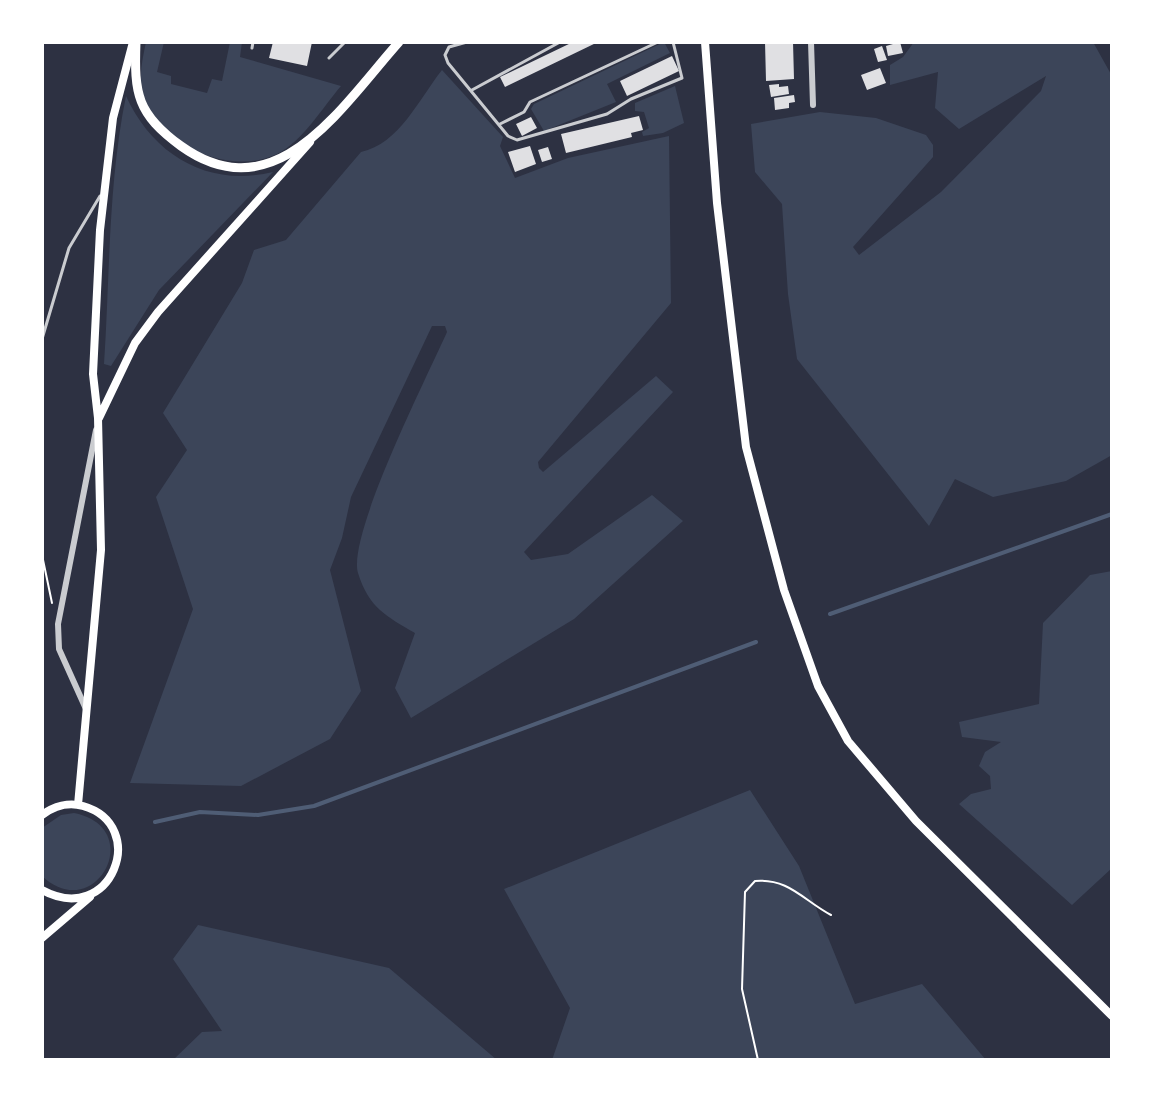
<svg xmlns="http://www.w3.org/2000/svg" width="1154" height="1102" font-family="Lato,sans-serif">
<rect width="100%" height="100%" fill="#2d3142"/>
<path fill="#3c4559" d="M146 42H164L157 72 171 76V84L207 93 212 79 222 81 230 42H242L240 57 341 86C323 107 302 142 277 154 231 176 160 147 144 97 138 78 142 61 146 42Z
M664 42 670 53 607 84 616 102 544 131 531 109 534 104Z
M914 42H1093L1112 76V455L1066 481 993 497 955 479 929 526 797 359 788 294 782 204 755 172 751 124 820 112 876 118 926 135 933 145V157L853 247 859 255 941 192 1041 91 1046 76 959 129 935 108 938 72 890 85V65L903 57Z
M442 70 503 137 500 146 515 178 568 158 669 136 671 303 538 462 539 468 543 472 656 376 673 392 524 552 531 560 568 554 652 495 683 521 574 619 411 718 395 688 415 633C386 616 369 608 358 573 347 535 428 375 447 332L445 326H432L351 497 342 538 330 570 361 691 330 739 241 786 130 783 193 609 156 497 187 450 163 413 242 283 254 250 286 240 361 152C399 144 419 99 442 70Z
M675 86 684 123 663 133 643 136 642 132 649 128 644 112 635 111V103Z
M126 96C153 155 208 188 273 172L159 290 111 366 104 364C110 274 108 184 126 96Z
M1112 571V868L1072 905 959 804 971 794 991 789 990 776 979 766 985 752 1001 742 962 737 959 722 1039 704 1043 623 1090 575Z
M750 790 799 866 855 1004 922 984 986 1060H552L570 1008 504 889Z
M74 813C148 828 95 926 42 876V828L61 815Z
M198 925 389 968 497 1060H173L202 1032 222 1031 173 959Z"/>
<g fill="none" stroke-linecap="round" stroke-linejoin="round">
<path stroke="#4f5d75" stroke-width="4" d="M830 614 1112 514
M155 822 200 812 258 815 314 806 756 642"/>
</g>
<path fill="#e0e0e3" d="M273 42H312L307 66 269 58Z
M573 42H598L505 87 500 77Z
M765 42H793L794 79 766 81Z
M900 42 903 53 888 56 886 46Z
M882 46 887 60 878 62 874 49Z
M672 56 679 71 627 96 620 81Z
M880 68 886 83 867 90 861 75Z
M779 84V87L788 86 789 94 771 97 769 85Z
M794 95 795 102 789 103V108L775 110 774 98Z
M639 116 643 130 631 133 632 137 566 153 561 134Z
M531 117 537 128 522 136 516 124Z
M530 146 536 164 515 172 508 152Z
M548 147 552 159 542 162 538 150Z"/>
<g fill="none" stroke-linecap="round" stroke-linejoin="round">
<path stroke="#fff" stroke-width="2" d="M42 555 52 603
M758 1060 742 989 745 892 755 881C789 878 804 901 831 915"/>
<path stroke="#caccd0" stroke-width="3" d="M467 42 449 47 445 55 448 63 508 136 517 140 607 114 631 99 682 78 673 42
M252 48 253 42
M329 58 345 42
M472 90 560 42
M500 124 524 112 530 102 658 42
M42 339 69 248 100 196"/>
<path stroke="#caccd0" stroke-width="6" d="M811 42 813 105
M86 709 59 649 58 624 96 430"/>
<path stroke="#fff" stroke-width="8" d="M705 42 717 203 746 447 784 590 818 686 848 741 916 821 1112 1016
M99 418 135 343 158 312 310 142
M78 805 101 550 98 418 93 374 100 230 113 118 133 42
M42 815C54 806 69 802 83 806 150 825 112 928 42 890
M42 938 90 897"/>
<path stroke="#fff" stroke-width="9" d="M136 42C134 94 137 114 181 146 276 214 341 107 399 42"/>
</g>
<rect width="1154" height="1102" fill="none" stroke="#ffffff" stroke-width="88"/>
</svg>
